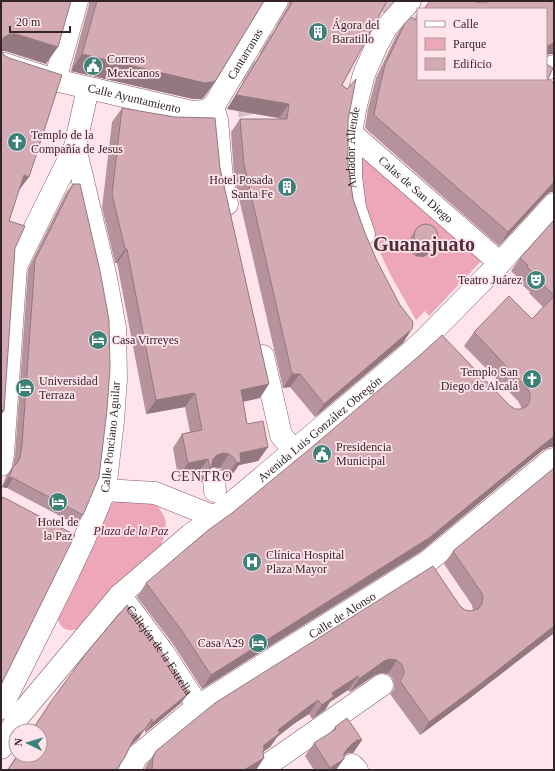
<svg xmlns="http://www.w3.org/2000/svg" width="555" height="771" font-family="Georgia,serif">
<rect width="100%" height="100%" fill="#ffe5eb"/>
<path fill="#eda7b9" d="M367 155 483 259 429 316 425 311 416 320 390 274 363 216 358 159Z
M119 498 151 500C168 515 170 527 160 547L80 627C69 634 59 629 57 616L110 505Z"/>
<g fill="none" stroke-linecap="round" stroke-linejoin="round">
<path stroke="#d6bec4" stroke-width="22" stroke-dasharray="22 11" stroke-linecap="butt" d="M385 1 406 13 418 22
M263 145C258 137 254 129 251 120 239 81 253 37 285 11 290 7 297 4 304 1"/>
<defs>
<g id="street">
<path d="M469 1 471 4 485 1"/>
<path id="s1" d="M1 63 55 80 192 112 204 111 213 107"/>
<path d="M546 69 554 66"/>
<path d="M55 80 77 1"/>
<path d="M213 107 217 120 222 179 227 204"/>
<path id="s2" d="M213 107 277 1"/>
<path id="s3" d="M351 133 500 263"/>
<path id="s4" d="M364 234 355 208 351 177V133L356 105 364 74 377 45 386 28 410 1"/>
<path d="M263 356 281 435 294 451"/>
<path d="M1 465 3 454 16 266 75 147 88 88"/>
<path d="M214 479 215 491"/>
<path d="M105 490 155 493 215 517"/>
<path id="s5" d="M120 595 163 652 198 706"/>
<path id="s6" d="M1 708 64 582 83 542 105 490 113 421 116 379 115 328 106 278 75 147"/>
<path id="s7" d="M1 748 18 717 120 595 190 535 215 517 315 433 402 360 423 341 500 263 554 204"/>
<path d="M266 766 382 685"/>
<path id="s8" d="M130 770 137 756 198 706 427 562 551 460 554 459"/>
<path d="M347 770 352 765 357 770"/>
</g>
</defs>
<use href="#street" stroke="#825e67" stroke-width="23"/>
<use href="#street" stroke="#fff" stroke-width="22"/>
</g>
<path fill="#b6939c" d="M89 1H264L216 80 204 97 201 99H193L71 71 89 4Z
M289 1H387L342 85 348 120V164L353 199 403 343 315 417 290 387 283 388 234 177 231 132 240 119H279V118L227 109 288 7Z
M415 20 554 83V191L553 192H550L545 196 499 246 365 128 368 108 376 78 396 36 405 23Z
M122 108 220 168 260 398 243 402 247 424 268 447 258 461 239 465 231 476 226 477 224 472 220 468 213 467H212L202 482H200L198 473 178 477 173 448 182 434 190 432 185 407 146 414 117 263H115L102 208 112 122Z
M73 184 83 515 77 525 7 488 2 487 6 476 13 466 15 455 28 269 66 193Z
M554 220V447H550L543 450 420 552 202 689 173 644 137 597 146 583 509 405 515 409H521V407L518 401 464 346 474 332 532 319 543 307 529 293 530 292 517 280 519 279 511 271 520 258Z
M416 229 438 240 427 255 423 257 415 256 409 250 408 246 410 238Z
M554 468V633L470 698 420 735 390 694 394 689V684L392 678 388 674 381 673 375 675 350 692 348 690 330 702 325 710 312 719 309 714 295 723 277 737 270 747 263 752 264 758 256 770H144L147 764 156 751 460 606 465 610 471 611 473 610 472 605 444 564 453 551Z
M50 703H181L145 733V729L138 739 131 745 116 770H7L17 755H40V731H31Z
M335 727 362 740 353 753H348L344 756 336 770H314L305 756 314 743 331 732Z"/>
<path fill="#94787f" d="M10 34H16L58 47 46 64 5 51H1V42L4 37Z
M554 43V54H550L546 56V47L551 44Z
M82 54 216 80 204 97 201 99H193L71 71Z
M236 95 289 104 279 118 227 109Z
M24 175 29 177 17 193Z
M554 182V191L553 192H550L545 196 499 246 508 232Z
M438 240 427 255 423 257 415 256 421 247Z
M125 249H127L117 263H115Z
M412 329 403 343 315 417 324 404Z
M292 374H300L290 387 283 388Z
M269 384 260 398 231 404 241 390Z
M195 393 185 407 146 414 156 400Z
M1 409 4 411 1 415Z
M554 436V447H550L543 450 420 552 202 689 211 675Z
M268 447 258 461 239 465 231 476 226 477 236 463 240 453Z
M223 453 229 454 220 468 213 467 210 468 213 459 217 455Z
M208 459 198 473 178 477 188 463Z
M210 468H211L202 482H200Z
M9 477 13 478 7 488 2 487Z
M554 626V633L470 698 420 735 429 722Z
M390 659 397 660 388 674 381 673 375 675 350 692 359 679 384 661Z
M358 676 348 690 330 702 325 710 312 719 322 705 332 693Z
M189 693 181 703 145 733 152 723Z
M318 700 309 714 295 723 277 737 270 747 253 759 263 746 278 730 304 710Z
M152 719 138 739 129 747 136 736Z
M357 740H362L353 753H348L343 756 338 761 347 749 352 744Z
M264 758 256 770H244Z
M344 759 336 770H329L330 768Z"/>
<path fill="#d4abb5" stroke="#94787f" d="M1 1H71L58 47 16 34H10L4 37 1 42Z
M97 1H264L216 80 213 82 205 83 82 54Z
M293 1H387L342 85 347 89 356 79 348 120V164L353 199 365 233 377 261 400 305 413 322 412 329 324 404 300 374H292L244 164 240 119H287L289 104 236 95Z
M430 1H475L476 2 483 3 491 1H554V43L551 44 546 47V9H424Z
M418 16V79H546V63L548 65 553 68 548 79 554 83V182L508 232 374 115 378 94 385 65 405 23 411 17 415 20Z
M1 50 4 55 9 58 62 75 29 177 24 175 9 221 25 226 17 244 15 248 4 411 1 409Z
M122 108 175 117 215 118 220 168 269 384 241 390 247 424 263 421 268 447 240 453 241 462 236 463 234 458 229 454 223 453 217 455 213 459 211 468H210L208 459 188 463 182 434 202 430 195 393 156 400 127 249H125L112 194Z
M73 184H80L100 271 109 320 110 369 107 410 99 477 83 515 13 478 9 477 13 467 17 463 20 458 22 445 35 260Z
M554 220V295L538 280 539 278 527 267 528 265 520 258Z
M414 236a12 12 0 1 1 24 0a12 12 0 1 1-24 0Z
M509 296 532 319 554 296V436L429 538 211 675 182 631 146 583 207 531 232 513 312 447 419 356 442 335 509 405 515 409H521L527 406 530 400V393L527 388 474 332Z
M554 468V626L479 685 429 722 400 681 403 676 404 671 402 665 397 660 390 659 384 661 359 679 358 676 332 693 334 696 322 705 318 700 304 710 278 730 280 733 263 746 264 748 263 753 264 758 244 770H152L153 758 156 751 215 703 433 566 460 606 465 610 471 611 478 609 482 604 483 597 481 592 453 551Z
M3 497 75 535 1 685V502Z
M127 605 160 649 189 693 152 723V719L145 729 136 736 133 740 125 757 116 770H8L18 755H40V731H32L50 703 87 652Z
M347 718 362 740H357L352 744 347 749 344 754V759L330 768 314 743 336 729 335 727Z"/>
<defs>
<symbol id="building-disc" viewBox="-11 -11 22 22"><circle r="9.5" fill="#3c8177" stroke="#ffe5eb"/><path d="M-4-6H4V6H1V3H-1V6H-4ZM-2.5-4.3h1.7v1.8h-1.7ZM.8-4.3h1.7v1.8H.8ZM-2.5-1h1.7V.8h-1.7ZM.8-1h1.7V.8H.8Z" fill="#fff"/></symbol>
<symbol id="civic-disc" viewBox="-11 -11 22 22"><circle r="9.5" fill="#3c8177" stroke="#ffe5eb"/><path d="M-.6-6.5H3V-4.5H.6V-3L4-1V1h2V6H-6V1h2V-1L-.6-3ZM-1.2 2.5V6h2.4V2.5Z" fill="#fff"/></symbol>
<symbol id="church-disc" viewBox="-11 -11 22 22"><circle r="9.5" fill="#3c8177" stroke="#ffe5eb"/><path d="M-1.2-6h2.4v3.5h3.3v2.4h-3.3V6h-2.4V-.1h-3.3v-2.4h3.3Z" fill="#fff"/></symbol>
<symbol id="theatre-disc" viewBox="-11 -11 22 22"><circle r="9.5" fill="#3c8177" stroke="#ffe5eb"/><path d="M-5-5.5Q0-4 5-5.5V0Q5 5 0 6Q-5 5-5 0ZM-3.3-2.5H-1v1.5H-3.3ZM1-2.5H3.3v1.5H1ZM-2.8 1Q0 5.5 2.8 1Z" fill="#fff"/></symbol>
<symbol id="hotel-disc" viewBox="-11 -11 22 22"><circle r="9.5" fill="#3c8177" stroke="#ffe5eb"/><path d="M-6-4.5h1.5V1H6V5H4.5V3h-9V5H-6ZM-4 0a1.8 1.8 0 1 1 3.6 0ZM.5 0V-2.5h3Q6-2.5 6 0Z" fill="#fff"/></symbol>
<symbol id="hospital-disc" viewBox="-11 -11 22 22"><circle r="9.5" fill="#3c8177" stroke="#ffe5eb"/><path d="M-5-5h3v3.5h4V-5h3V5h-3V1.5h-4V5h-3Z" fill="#fff"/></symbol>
</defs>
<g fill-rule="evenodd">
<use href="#building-disc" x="307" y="21" width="22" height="22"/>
<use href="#civic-disc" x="82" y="55" width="22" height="22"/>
<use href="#church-disc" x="6" y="131" width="22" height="22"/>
<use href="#building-disc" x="276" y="176" width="22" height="22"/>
<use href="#theatre-disc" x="525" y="269" width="22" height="22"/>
<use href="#hotel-disc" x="87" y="329" width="22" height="22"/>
<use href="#church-disc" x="521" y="368" width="22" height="22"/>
<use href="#hotel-disc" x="14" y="377" width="22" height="22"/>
<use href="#civic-disc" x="311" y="443" width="22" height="22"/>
<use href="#hotel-disc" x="47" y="491" width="22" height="22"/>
<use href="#hospital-disc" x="241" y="551" width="22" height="22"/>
<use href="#hotel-disc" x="247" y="632" width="22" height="22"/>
</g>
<g text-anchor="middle" stroke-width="3.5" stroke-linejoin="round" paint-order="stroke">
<g font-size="12" fill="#342428" stroke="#ffe5eb" text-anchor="start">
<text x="332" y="29">Ágora del<tspan x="332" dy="14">Baratillo</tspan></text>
<text x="107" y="63">Correos<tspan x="107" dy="14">Mexicanos</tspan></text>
<text x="31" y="139">Templo de la<tspan x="31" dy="14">Compañía de Jesus</tspan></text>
<text x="273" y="184" text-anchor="end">Hotel Posada<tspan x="273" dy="14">Santa Fe</tspan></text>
<text x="522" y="284" text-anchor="end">Teatro Juárez</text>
<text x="112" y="344">Casa Virreyes</text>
<text x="518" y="376" text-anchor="end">Templo San<tspan x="518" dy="14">Diego de Alcalá</tspan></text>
<text x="39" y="385">Universidad<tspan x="39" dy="14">Terraza</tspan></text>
<text x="336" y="451">Presidencia<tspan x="336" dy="14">Municipal</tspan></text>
<text x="58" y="526" text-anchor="middle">Hotel de<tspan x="58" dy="14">la Paz</tspan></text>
<text x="266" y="559">Clínica Hospital<tspan x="266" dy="14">Plaza Mayor</tspan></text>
<text x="244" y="647" text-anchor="end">Casa A29</text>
</g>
<g font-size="12" fill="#342428" stroke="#ffe5eb">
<text dy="4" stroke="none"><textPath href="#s2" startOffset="62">Cantarranas</textPath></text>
<text dy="4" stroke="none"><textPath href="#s1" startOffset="138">Calle Ayuntamiento</textPath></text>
<text dy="4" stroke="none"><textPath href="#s4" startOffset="88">Andador Allende</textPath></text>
<text dy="4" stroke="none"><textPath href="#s3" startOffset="86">Calas de San Diego</textPath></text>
<text dy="4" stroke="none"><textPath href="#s7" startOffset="454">Avenida Luis González Obregón</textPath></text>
<text dy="4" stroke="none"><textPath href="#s6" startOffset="295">Calle Ponciano Aguilar</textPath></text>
<text dy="4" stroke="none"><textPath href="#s8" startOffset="265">Calle de Alonso</textPath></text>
<text dy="4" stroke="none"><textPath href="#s5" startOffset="68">Callejón de la Estrella</textPath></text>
</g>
<g font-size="12" font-style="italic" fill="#4f1229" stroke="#ffe5eb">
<text x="131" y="535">Plaza de la Paz</text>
</g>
<g font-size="14" letter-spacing="1" fill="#513039" stroke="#ffe5eb">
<text x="202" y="481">CENTRO</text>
</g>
<g font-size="20" font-weight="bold" fill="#513039" stroke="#ffe5eb">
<text x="424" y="251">Guanajuato</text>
</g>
</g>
<rect width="555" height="771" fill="none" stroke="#342428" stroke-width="4"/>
<rect x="417" y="8" width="130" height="72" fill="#ffe5eb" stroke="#ae989d"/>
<rect x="425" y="21" width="20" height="6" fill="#ffffff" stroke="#ae989d"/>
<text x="453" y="28" font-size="12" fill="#342428">Calle</text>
<rect x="425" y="38" width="20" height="12" fill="#eda7b9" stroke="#ae989d"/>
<text x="453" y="48" font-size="12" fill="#342428">Parque</text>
<rect x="425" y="58" width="20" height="12" fill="#d4abb5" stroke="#ae989d"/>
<text x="453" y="68" font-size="12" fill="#342428">Edificio</text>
<g transform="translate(28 743) rotate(275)"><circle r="19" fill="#ffe5eb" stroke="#ae989d"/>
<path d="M0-3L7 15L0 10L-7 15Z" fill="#3c8177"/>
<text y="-6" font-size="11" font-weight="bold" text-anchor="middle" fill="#342428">N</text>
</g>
<path d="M10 26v6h60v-6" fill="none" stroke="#342428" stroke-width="2"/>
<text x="16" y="26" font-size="12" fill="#342428" stroke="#ffe5eb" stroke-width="3" paint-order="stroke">20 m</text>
</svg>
